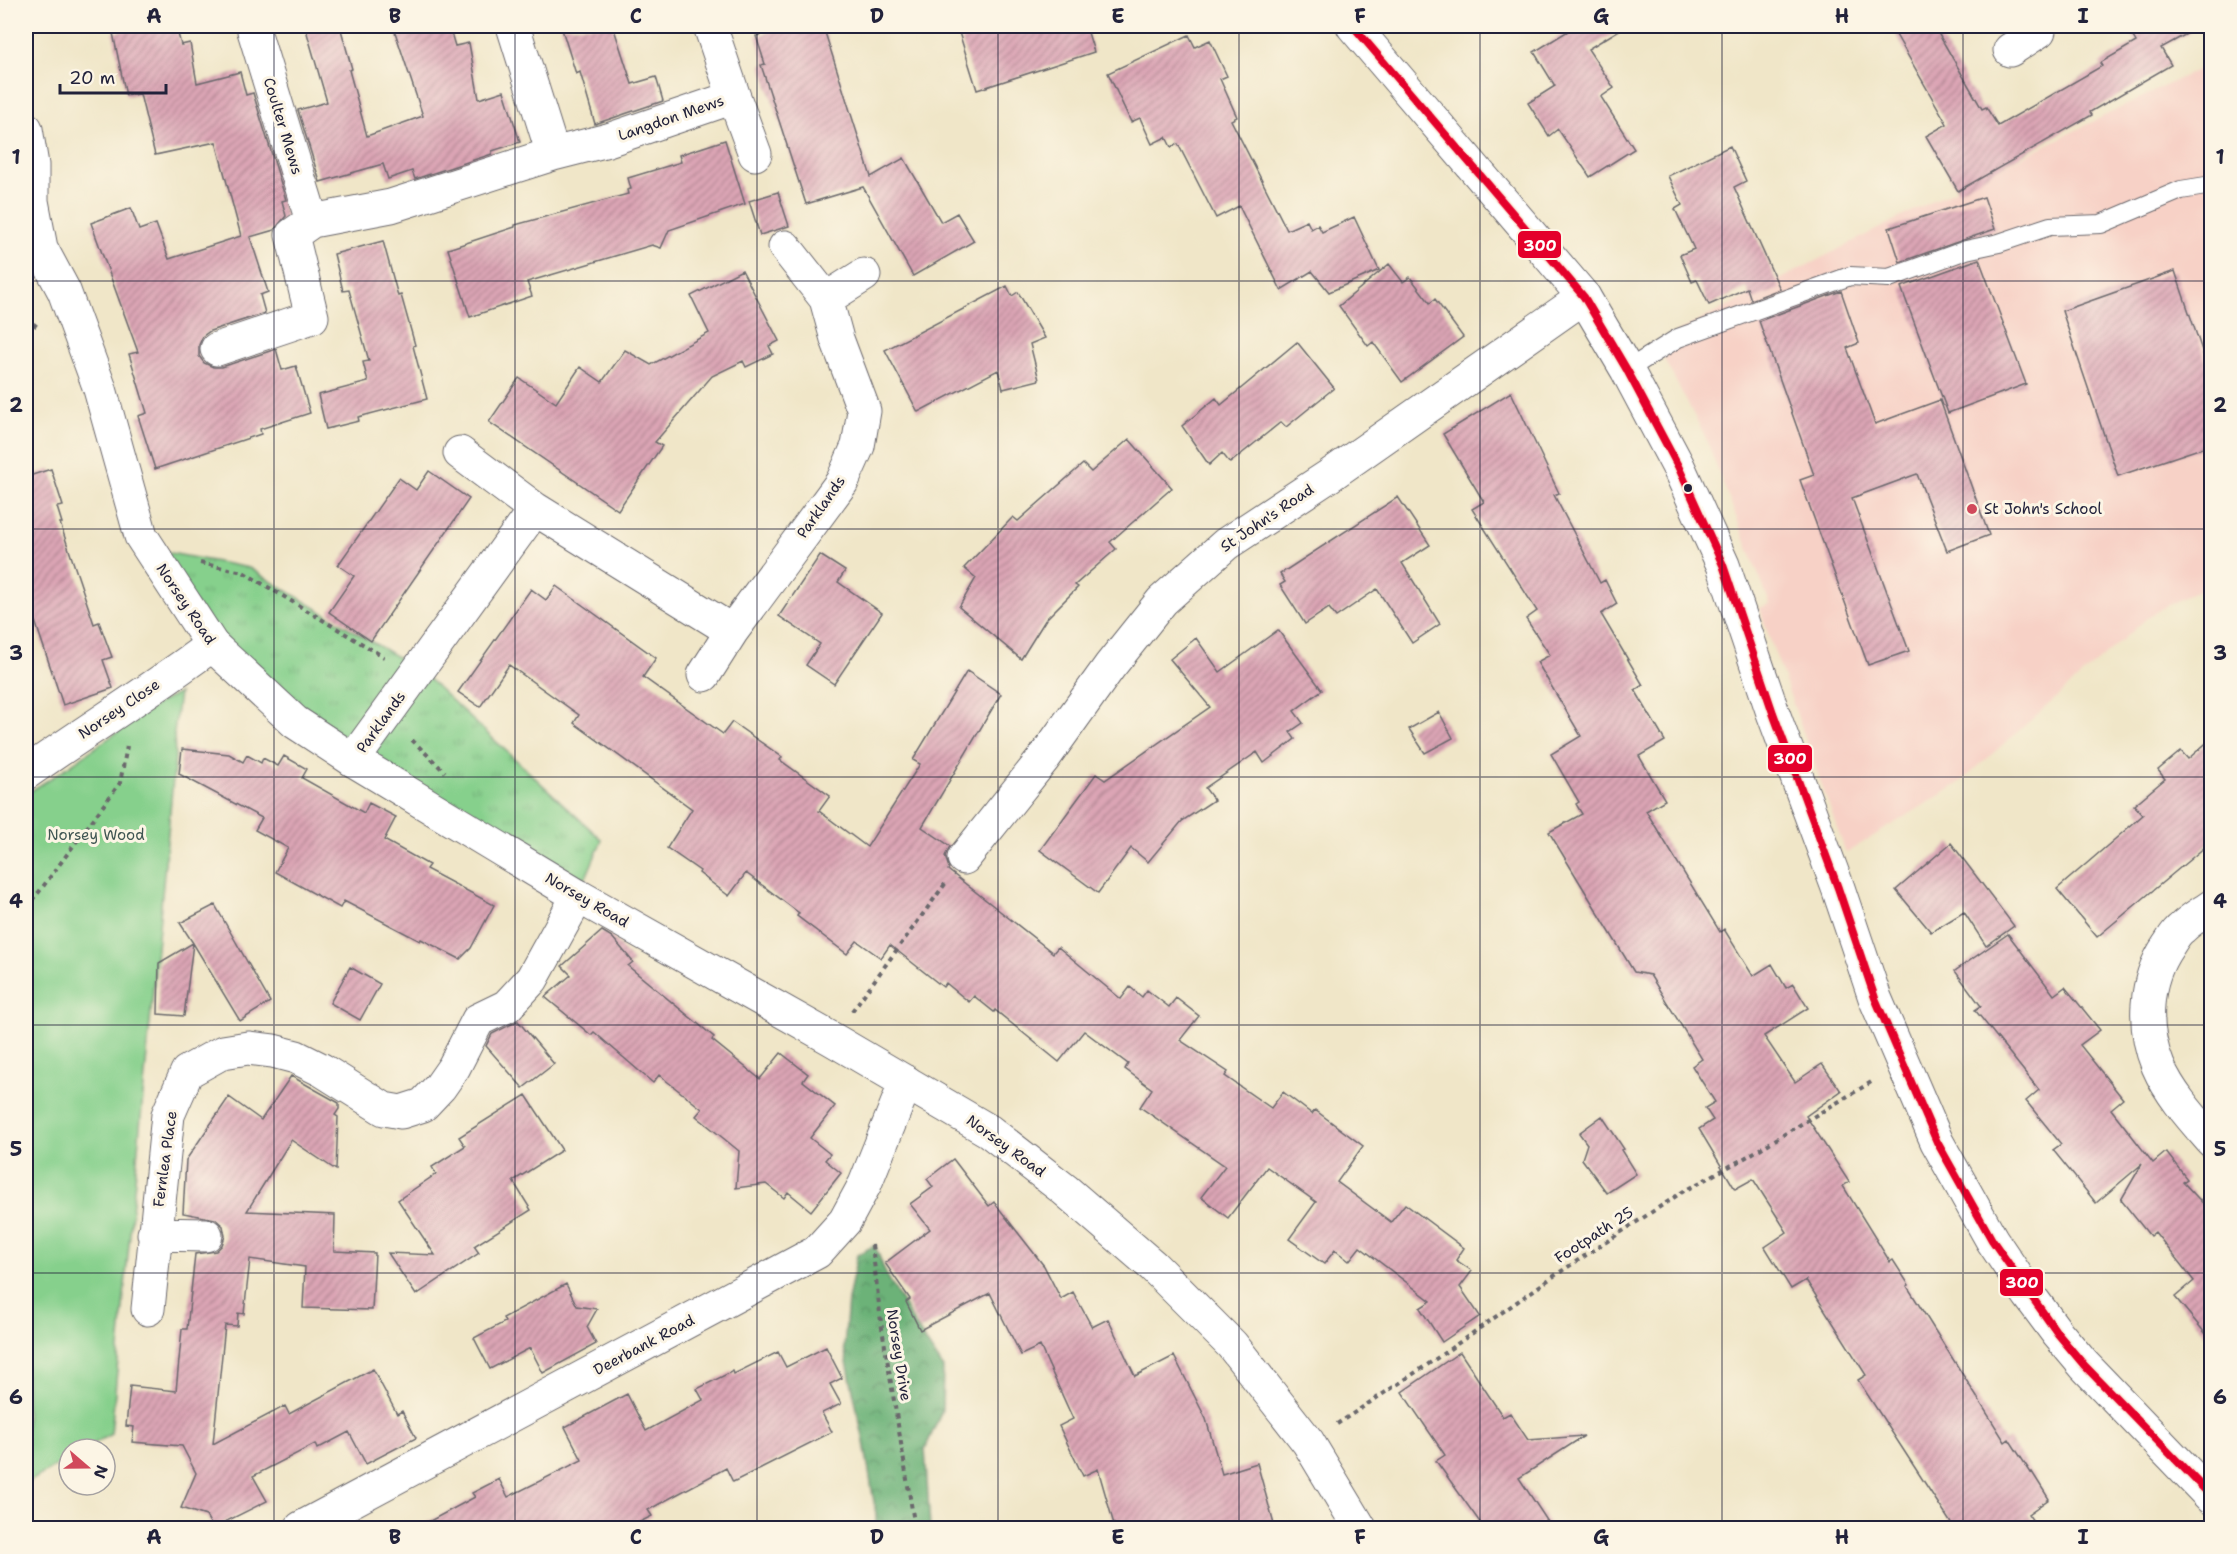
<svg xmlns="http://www.w3.org/2000/svg" width="2237" height="1554" font-family="'Shantell Sans',sans-serif">
<defs>
<pattern id="grass-tufts" width="24" height="20" patternUnits="userSpaceOnUse" patternTransform="scale(1.5)"><rect width="24" height="20" fill="#86d08c"/><path d="M3 7l-1-3M5 7V3M7 7l1-3M15 17l-1-3M17 17v-4M19 17l1-3" fill="none" stroke="#73b27a"/></pattern>
<pattern id="forest-crowns" width="20" height="18" patternUnits="userSpaceOnUse" patternTransform="scale(1.5)"><rect width="20" height="18" fill="#6cb278"/><path d="M2 6a3 3 0 1 1 6 0M12 15a3 3 0 1 1 6 0" fill="none" stroke="#589064"/></pattern>
<pattern id="building-hatch" width="6" height="6" patternUnits="userSpaceOnUse" patternTransform="scale(1.5)"><rect width="6" height="6" fill="#dca5b5"/><path d="M-1 1l2-2M0 6l6-6M5 7l2-2" fill="none" stroke="#b28694"/></pattern>
</defs>
<rect width="100%" height="100%" fill="#fcf5e5"/>
<filter id="ink" filterUnits="userSpaceOnUse"><feTurbulence type="fractalNoise" baseFrequency=".0167" numOctaves="2"/><feDisplacementMap in="SourceGraphic" scale="12" xChannelSelector="R" yChannelSelector="G"/><feConvolveMatrix kernelMatrix="1 2 1 2 8 2 1 2 1" color-interpolation-filters="sRGB"/></filter>
<filter id="wash" filterUnits="userSpaceOnUse"><feTurbulence type="fractalNoise" baseFrequency=".008" numOctaves="4" result="noise"/><feDisplacementMap in="SourceGraphic" scale="24" xChannelSelector="R" yChannelSelector="G"/><feGaussianBlur stdDeviation="1.35" result="paint"/><feColorMatrix in="noise" values="0 0 0 0 0 0 0 0 0 0 0 0 0 0 0 0 0 1.4 0 .05"/><feComposite in="paint" operator="in"/></filter>
<g filter="url(#wash)">
<rect width="100%" height="100%" fill="#f0e6c8"/>
<path fill="#f7d1c6" d="M2211 63V584L2166 606 2147 618 1958 784 1846 853 1759 608 1770 604 1704 434 1666 363 1658 342 1905 215Z"/>
<path fill="url(#grass-tufts)" stroke="#547964" stroke-width="1.5" d="M149 549 249 568 419 670 602 840 578 896 295 722Z"/>
<path fill="url(#forest-crowns)" stroke="#476a5a" stroke-width="1.5" d="M875 1245 885 1272 915 1325 943 1368 942 1411 925 1449 930 1528H876V1514L864 1442 844 1348 848 1300 857 1255Z"/>
<path fill="#86d08c" stroke="#547964" stroke-width="1.5" d="M179 693 174 733 175 758 111 1434 85 1449H69V1458L26 1484V794L56 775 159 703Z"/>
<g id="blocks">
<path fill="url(#building-hatch)" d="M146 26H176L181 45 190 43 197 83 240 72 246 95 253 93 286 200 282 201 286 216 274 230 250 237 268 292 260 295 265 313 210 331 203 336 199 345V356L204 363 213 367H222L276 349 282 370 296 366 310 413 260 429 261 434 155 469 138 416 147 413 129 354 138 352 91 223 131 208 139 230 156 224 169 259 241 236 216 142 155 155 140 94 126 96 113 33Z
M305 26H340L352 69 349 70 367 136 423 116 393 26H449L455 46 469 43 479 99 504 91 520 142 492 151V154L415 179 412 171 388 179 383 164 320 182 298 110 327 102Z
M561 26H613L632 84 656 77 663 101 595 124 580 72 576 74Z
M768 26H823L871 177 904 158 941 222 957 213 974 241 913 276 863 187 806 204 761 65 765 64 756 36 770 32Z
M957 26H1086L1094 52 977 90Z
M1576 26H1626L1588 49 1614 88 1601 97 1634 149 1590 177 1558 129 1549 136 1528 103 1555 86 1534 52Z
M1891 26H1934L1982 109 1986 107 1998 126 2102 66 2100 63 2136 42 2127 26H2201L2161 48 2171 65 2090 112 2092 115 1958 191 1926 136 1947 124Z
M1189 35 1195 47 1210 40 1227 76 1220 79 1237 117 1231 120 1287 230 1307 221 1311 229 1318 225 1322 232 1354 217 1379 270 1329 292 1312 271 1281 290 1239 206 1216 218 1178 144 1171 147 1166 137 1152 144 1140 118 1131 122 1108 73Z
M725 140 745 204 669 230 661 248 652 245 527 282 532 296 470 317 448 249 515 227V225L628 194 627 190 631 189 628 178 681 162 679 155Z
M1730 146 1746 181 1734 187 1780 289 1751 300 1747 288 1709 305 1697 280 1692 282 1680 255 1694 249 1675 209 1682 205 1668 176Z
M778 192 789 226 760 235 749 201Z
M1984 197 1995 229 1900 262 1889 228Z
M383 241 398 296 401 295 415 345 413 346 427 399 358 417 359 421 326 429 318 395 368 382 363 362 369 361 349 290 343 291 334 254Z
M1979 259 2026 384 1948 413 1901 287Z
M1389 264 1403 282 1410 277 1430 303 1435 299 1463 337 1402 382 1373 342 1368 346 1339 306Z
M742 270 779 341 769 346 773 354 746 367 743 361 712 376 655 442 662 446 618 510 489 422 519 378 556 403 580 367 602 382 625 350 651 365 709 333 691 296Z
M2175 271 2211 377V445L2118 476 2062 311Z
M1007 286 1012 296 1018 292 1045 338 1030 344 1039 380 1003 389 998 370 918 412 885 350Z
M1841 291 1859 343 1847 348 1875 424 1940 400 1989 535 1947 551 1917 474 1852 498 1909 651 1868 665 1800 480 1814 475 1759 321Z
M1297 342 1334 388 1286 427 1281 422 1230 463 1222 453 1209 465 1182 426 1216 398 1221 405Z
M1511 392 1559 493 1554 495 1600 583 1605 580 1617 604 1601 614 1643 685 1635 690 1665 741 1639 756 1665 800 1646 811 1720 932 1724 929 1753 976 1772 964 1786 988 1793 984 1808 1008 1764 1036 1795 1082 1822 1064 1841 1091 1806 1116 1849 1182 1843 1186 1890 1262 1893 1260 1909 1285 1907 1286 2005 1442 2009 1439 2031 1473 2032 1472 2049 1499 2028 1514 2038 1528H1954L1858 1380 1866 1375 1806 1280 1791 1289 1765 1247 1787 1232 1753 1179 1735 1189 1699 1129 1713 1120 1705 1108 1715 1102 1692 1066 1702 1059 1650 975 1634 972 1549 832 1582 814 1576 804 1579 802 1551 754 1581 736 1537 662 1550 655 1526 619 1537 611 1472 509 1484 502 1443 434Z
M1129 439 1172 488 1110 542 1116 549 1075 585 1078 587 1046 619 1021 659 959 607 976 578 964 568 1013 517 1018 521 1083 464 1091 472Z
M51 469 63 506 57 507 62 523H60L94 624 99 622 112 657 103 660 113 688 63 705 33 615 26 618V477Z
M429 471 469 499 371 641 329 612 354 576 338 565 399 478 416 490Z
M1398 497 1430 545 1402 563 1440 624 1412 643 1377 589 1336 617 1329 608 1305 624 1280 585 1285 582 1280 574Z
M820 555 845 571 838 582 882 613 834 684 806 665 820 644 779 616Z
M556 586 656 658 643 677 723 734 732 722 782 757 780 760 830 796 819 811 867 847 920 764 913 760 967 671 1001 694 922 827 950 846 945 856 949 868 948 870 1053 953 1058 947 1121 999 1130 987 1142 997 1147 990 1169 1007 1176 998 1199 1016 1180 1040 1228 1072 1225 1076 1271 1108 1283 1092 1312 1114 1315 1110 1363 1146 1337 1182 1391 1222 1405 1204 1464 1248 1456 1260 1472 1271 1460 1287 1480 1316 1442 1342 1420 1308 1431 1301 1360 1247 1349 1261 1335 1250 1324 1264 1289 1239 1316 1202 1267 1167 1228 1218 1201 1197 1225 1166 1140 1107 1152 1089 1125 1069 1128 1064 1084 1031 1059 1062 995 1010 994 1012 974 996 969 1002 946 983 943 987 890 945 881 958 857 941 847 954 797 916 799 913 746 873 729 896 699 873 700 871 667 848 692 809 574 723 579 715 509 665 480 707 458 692 531 589 546 600Z
M1278 630 1322 690 1294 711 1303 723 1290 732 1295 739 1264 763 1257 752 1205 788 1214 800 1182 821 1148 862 1131 848 1098 893 1040 850 1096 774 1105 780 1210 707 1170 659 1196 638 1220 672Z
M1439 712 1453 738 1425 753 1409 729Z
M2211 739V842L2097 937 2057 889 2143 815 2134 805 2165 779 2158 770 2181 751 2188 759Z
M182 749 229 754 243 762 247 755 261 763 263 758 278 766 284 756 307 769 302 778 364 813 369 803 396 817 384 840 429 865 426 869 494 905 471 948 460 959 421 939 420 941 344 901 340 908 275 872 288 848 255 830 262 818 179 774Z
M1951 843 2014 926 1986 946 1964 912 1931 932 1896 890Z
M215 905 270 1002 240 1021 193 943 184 1016 158 1014 159 963 193 943 180 923Z
M602 931 612 937 633 962 628 966 714 1037 712 1040 760 1079 781 1053 808 1074 803 1081 835 1106 810 1138 830 1154 825 1160 841 1173 811 1211 788 1192 784 1198 766 1184 736 1188 739 1151 696 1116 702 1109 659 1075 653 1083 594 1032 591 1035 545 997 571 975 562 966Z
M2008 934 2054 995 2065 987 2100 1030 2080 1045 2123 1099 2111 1109 2153 1163 2166 1152 2187 1179 2183 1182 2211 1212V1340L2175 1297 2194 1281 2155 1232 2150 1236 2121 1200 2142 1164 2096 1203 2053 1150 2061 1144 2026 1101 2039 1090 1975 1010 1981 1006 1955 971Z
M350 967 380 984 360 1020 330 1003Z
M518 1021 554 1064 523 1088 486 1046 492 1034Z
M291 1076 339 1103V1109L335 1115 338 1117 336 1170 291 1140 247 1211 335 1215 334 1251 375 1253 372 1310 303 1308 305 1267 250 1259 244 1314 238 1313 237 1326 225 1325 213 1444 285 1406 289 1414 373 1369 397 1414 402 1411 416 1438 366 1464 349 1432 317 1449 315 1444 253 1476 267 1501 213 1528 206 1516 181 1508 196 1473 182 1446 132 1442 134 1427 126 1426 130 1386 176 1391 182 1329H187L195 1254 216 1251 222 1245 225 1236 223 1226 215 1219 183 1213 186 1160 229 1097 261 1120Z
M526 1095 562 1150 513 1181 531 1210 474 1246 479 1253 416 1295 388 1253 435 1255 398 1200 436 1174 432 1167 465 1146 459 1137Z
M1602 1116 1624 1149 1621 1150 1636 1174 1607 1193 1582 1159 1587 1144 1579 1133Z
M953 1159 989 1206 994 1202 1044 1266 1061 1299 1073 1292 1092 1327 1108 1319 1135 1376 1174 1356 1206 1419 1222 1474 1257 1463 1275 1528H1115L1098 1469 1083 1476 1059 1426 1073 1419 1040 1346 1021 1355 990 1293 920 1330 906 1302 910 1299 885 1263 930 1229 910 1204 933 1187 927 1179Z
M566 1284 577 1306 597 1309 587 1327 596 1344 543 1373 530 1348 490 1369 474 1338 505 1322 503 1318Z
M826 1347 842 1378 830 1384 841 1404 822 1413 832 1432 733 1482 726 1468 648 1510 652 1516 628 1528H417L475 1497 472 1493 499 1479 508 1497 582 1460 565 1427 627 1394 646 1431 703 1400 697 1389 733 1371 734 1374 778 1352 786 1367Z
M1460 1352 1503 1417 1510 1413 1528 1440 1584 1436 1519 1478 1552 1528H1484L1436 1461 1445 1455 1402 1392Z"/>
</g>
</g>
<g filter="url(#ink)">
<use href="#blocks" fill-opacity="0" stroke="#6a676c" stroke-width="1.5"/>
<g fill="none" stroke-linecap="round" stroke-linejoin="round">
<defs>
<path id="lane" d="M1627 370 1678 338 1850 276 1889 278 1966 250 1999 243 2050 226 2101 224 2181 190 2212 185"/>
<path id="street" d="M513 26 553 154
M254 31 312 221
M2010 50 2039 31
M734 97 755 154
M785 247 826 299
M217 349 312 317 292 235 312 221 391 206 553 154 608 140 734 97 710 26
M460 453 535 509
M704 675 732 631 842 482 858 446 864 411 837 339 826 299 864 275
M353 760 535 509 732 631
M26 773C87 730 152 690 212 645
M964 858 1044 758 1110 666 1162 601 1226 544 1329 476 1584 297
M2212 906C2202 913 2191 919 2182 928 2176 932 2172 940 2168 946 2144 981 2142 1027 2158 1066 2170 1094 2192 1118 2212 1141
M154 1234 206 1235
M148 1309 168 1115 187 1072 223 1052 248 1048 273 1051 296 1057 322 1070 384 1109 401 1112 423 1105 440 1087 454 1067 478 1020 507 1006 532 979 578 896
M301 1528 817 1252 845 1221 865 1184 906 1082"/>
<path id="secondary" d="M1353 26 1584 297 1627 370 1678 466 1723 565 1773 713 1838 888 1875 998 1937 1142 1992 1240 2029 1295 2058 1334 2084 1365 2212 1498
M26 129 32 165V201L41 248 64 291 100 389 141 536 212 645 295 722 353 760 578 896 832 1039 989 1131 1065 1190 1153 1266 1232 1345 1308 1442 1360 1528"/>
</defs>
<use href="#lane" stroke="#6a676c" stroke-width="20"/>
<use href="#street" stroke="#6a676c" stroke-width="35"/>
<use href="#secondary" stroke="#6a676c" stroke-width="35"/>
<path stroke="#6a676c" stroke-width="4" stroke-dasharray="4.5 4.5" stroke-linecap="butt" d="M26 318 40 329
M200 563 243 572 384 657
M412 740 445 772
M26 907 39 892 120 783 127 746
M852 1011 945 884
M872 1245 881 1322 915 1528
M1337 1424 1427 1365 1551 1278 1684 1191 1743 1159 1873 1081"/>
<use href="#lane" stroke="#fff" stroke-width="18"/>
<use href="#street" stroke="#fff" stroke-width="33"/>
<use href="#secondary" stroke="#fff" stroke-width="33"/>
<defs>
<path id="bus-1" d="M1353 26 1584 297 1627 370 1678 466 1723 565 1773 713 1838 888 1875 998 1937 1142 1992 1240 2058 1334 2084 1365 2212 1497"/>
</defs>
<use href="#bus-1" stroke="#fcf5e5" stroke-width="12"/>
<use href="#bus-1" stroke="#e4002b" stroke-width="8"/>
</g>
</g>
<path fill="none" stroke="#22223b" stroke-width="1.5" stroke-opacity="0.55" d="M274 26V1528M515 26V1528M757 26V1528M998 26V1528M1239 26V1528M1480 26V1528M1722 26V1528M1963 26V1528M26 281H2212M26 529H2212M26 777H2212M26 1025H2212M26 1273H2212"/>
<circle fill="#22223b" stroke="#fcf5e5" stroke-width="2" cx="1688" cy="488" r="5"/>
<circle fill="#d1495b" stroke="#fcf5e5" stroke-width="2" cx="1972" cy="509" r="6"/>
<g text-anchor="middle" stroke-width="6" stroke-linejoin="round" paint-order="stroke">
<g font-size="15" fill="#22223b" stroke="#fcf5e5">
<text transform="translate(671 118) rotate(-19)" y="5">Langdon Mews</text>
<text transform="translate(283 126) rotate(73)" y="5">Coulter Mews</text>
<text transform="translate(821 507) rotate(-55)" y="5">Parklands</text>
<text transform="translate(1267 518) rotate(-34)" y="5">St John's Road</text>
<text transform="translate(186 604) rotate(56)" y="5">Norsey Road</text>
<text transform="translate(119 709) rotate(-34)" y="5">Norsey Close</text>
<text transform="translate(381 722) rotate(-54)" y="5">Parklands</text>
<text transform="translate(587 900) rotate(30)" y="5">Norsey Road</text>
<text transform="translate(1006 1146) rotate(36)" y="5">Norsey Road</text>
<text transform="translate(165 1159) rotate(-82)" y="5">Fernlea Place</text>
<text transform="translate(1594 1235) rotate(-33)" y="5">Footpath 25</text>
<text transform="translate(644 1345) rotate(-28)" y="5">Deerbank Road</text>
<text transform="translate(899 1355) rotate(81)" y="5">Norsey Drive</text>
</g>
<g font-size="15" fill="#22223b" stroke="#fcf5e5" text-anchor="start">
<text x="1984" y="514">St John's School</text>
</g>
<g font-size="15" fill="#405653" stroke="#fcf5e5">
<text x="96" y="840">Norsey Wood</text>
</g>
</g>
<g stroke="#fcf5e5" stroke-width="2">
<rect x="1517" y="230" width="45" height="29" rx="6" fill="#e4002b"/>
<rect x="1767" y="744" width="46" height="29" rx="6" fill="#e4002b"/>
<rect x="1999" y="1268" width="45" height="29" rx="6" fill="#e4002b"/>
</g>
<g font-size="16" text-anchor="middle" font-weight="bold" fill="#fff">
<text x="1540" y="251">300</text>
<text x="1790" y="764">300</text>
<text x="2022" y="1288">300</text>
</g>
<rect width="2237" height="1554" fill="none" stroke="#fcf5e5" stroke-width="66"/>
<g transform="translate(87 1467) rotate(110)"><circle r="28" fill="#fcf5e5" stroke="#a5a1a1" stroke-width="1.5"/>
<path d="M0-4.5L10 22L0 15L-10 22Z" fill="#d1495b"/>
<text y="-9" font-size="16" font-weight="bold" text-anchor="middle" fill="#22223b">N</text>
</g>
<path d="M60 84v9h106v-9" fill="none" stroke="#22223b" stroke-width="3"/>
<text x="69" y="84" font-size="18" fill="#22223b" stroke="#fcf5e5" stroke-width="4.5" paint-order="stroke">20 m</text>
<rect x="33" y="33" width="2171" height="1488" fill="none" stroke="#22223b" stroke-width="2"/>
<g font-size="20" text-anchor="middle" font-weight="bold" fill="#22223b">
<text x="154" y="23">A</text>
<text x="395" y="23">B</text>
<text x="636" y="23">C</text>
<text x="877" y="23">D</text>
<text x="1118" y="23">E</text>
<text x="1360" y="23">F</text>
<text x="1601" y="23">G</text>
<text x="1842" y="23">H</text>
<text x="2083" y="23">I</text>
<text x="16" y="164">1</text>
<text x="2220" y="164">1</text>
<text x="16" y="412">2</text>
<text x="2220" y="412">2</text>
<text x="16" y="660">3</text>
<text x="2220" y="660">3</text>
<text x="16" y="908">4</text>
<text x="2220" y="908">4</text>
<text x="16" y="1156">5</text>
<text x="2220" y="1156">5</text>
<text x="16" y="1404">6</text>
<text x="2220" y="1404">6</text>
<text x="154" y="1544">A</text>
<text x="395" y="1544">B</text>
<text x="636" y="1544">C</text>
<text x="877" y="1544">D</text>
<text x="1118" y="1544">E</text>
<text x="1360" y="1544">F</text>
<text x="1601" y="1544">G</text>
<text x="1842" y="1544">H</text>
<text x="2083" y="1544">I</text>
</g>
</svg>
